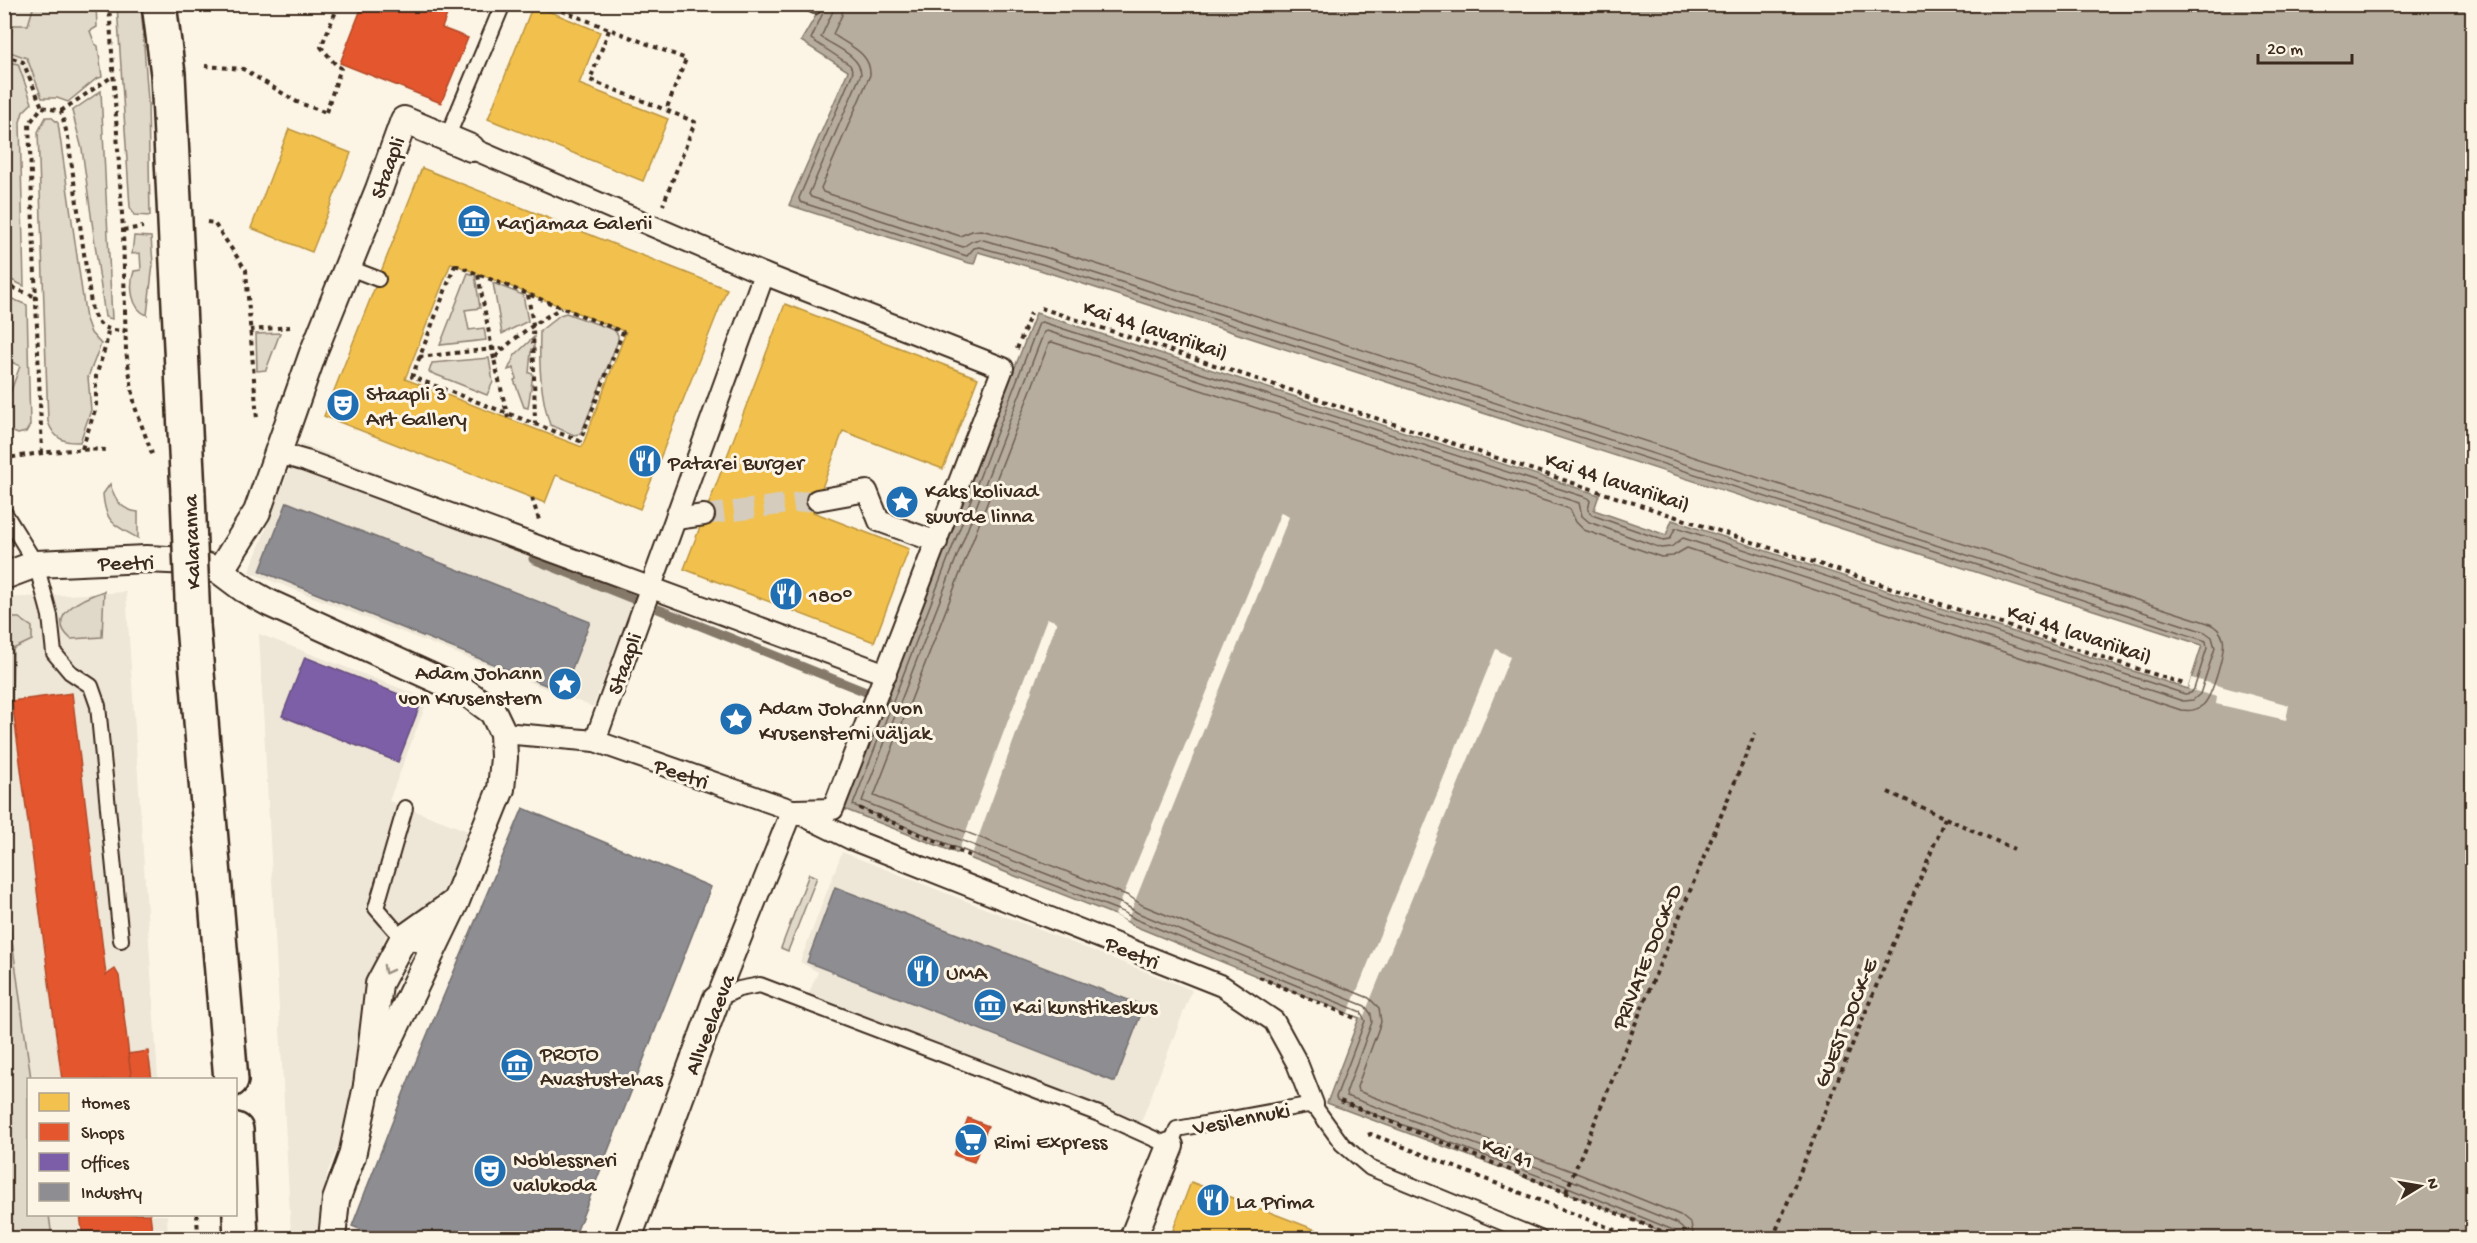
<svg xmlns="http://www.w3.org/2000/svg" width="2477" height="1243" viewBox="0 0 2477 1243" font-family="'Gochi Hand',sans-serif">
<rect width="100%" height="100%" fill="#fcf5e5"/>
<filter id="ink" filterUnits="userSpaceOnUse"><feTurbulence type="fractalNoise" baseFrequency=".0167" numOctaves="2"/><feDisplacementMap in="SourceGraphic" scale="12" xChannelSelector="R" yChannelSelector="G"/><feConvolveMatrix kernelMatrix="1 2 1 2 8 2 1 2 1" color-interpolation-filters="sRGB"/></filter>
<g filter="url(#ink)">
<g fill="#eee6d6">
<polygon points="5,5 72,5 39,82 23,78 5,122"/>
<polygon points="300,443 643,578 593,707 249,572"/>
<polygon points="126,592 158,1079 31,1079 4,882 4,598"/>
<polygon points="259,634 428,699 389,801 468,831 450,888 387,933 364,990 353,1108 327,1174 319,1233 291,1234"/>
<polygon points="842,852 1192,990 1140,1125 808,995 818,972 800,962"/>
<polygon points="49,1215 167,1215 168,1238 52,1238"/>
</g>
<g fill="#e0d8c8" stroke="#8e8173" stroke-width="1.5">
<polygon points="34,5 96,5 97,27 90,31 95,44 98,46 102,77 96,79 68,102 57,98 42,98 27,58 10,52 12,25 28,25"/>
<polygon points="117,5 141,5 148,100 150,216 134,215 130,207"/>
<polygon points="8,62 18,64 32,103 23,112 20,122 24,286 5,277 4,72"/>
<polygon points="101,91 112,319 105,317 82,149 72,111"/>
<path d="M 46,117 L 51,117 L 58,123 L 86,319 L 91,333 L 101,344 L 88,377 L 91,410 L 80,442 C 63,443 54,438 48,422 L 38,132 Z"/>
<path d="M 134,236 L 151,237 L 153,264 L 147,315 C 131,309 129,286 134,271 L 141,270 L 140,253 L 132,254 Z"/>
<polygon points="468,273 475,275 480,308 465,310 469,330 484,328 486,340 440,345"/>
<polygon points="493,283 523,295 528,321 502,334"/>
<polygon points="5,296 27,305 30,425 26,432 18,434 5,429 5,407 20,366 5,359 5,336 12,317 5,313"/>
<path d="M 566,313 L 614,330 L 618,335 L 618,341 L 582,431 L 579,434 L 574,435 L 550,425 C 540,394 539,364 540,331 L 560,315 Z"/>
<polygon points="280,333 266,370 257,371 256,334"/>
<polygon points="534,337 534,352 531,352 529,373 533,374 528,408 524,407 514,380 516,379 514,368 508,370 515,355"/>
<polygon points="489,358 493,382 487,395 429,372 432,363"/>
<path d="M 110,484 C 115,500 121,510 138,512 L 138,538 C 115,526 105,523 103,494 Z"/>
<path d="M 104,591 L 102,637 L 71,639 C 43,615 85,597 104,591 Z"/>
<polygon points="4,618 19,618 32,627 32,640 13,649 12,701 5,698"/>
<polygon points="809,874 817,877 788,951 781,948"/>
<polygon points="4,882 31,1079 28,1080 28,1214 49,1215 52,1238 5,1238"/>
</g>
<polygon fill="#b7ad9e" stroke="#85796b" stroke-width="1.5" points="869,4 873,6 874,4 2472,5 2472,1238 1678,1238 1566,1192 1327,1103 1359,1018 1132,925 1120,917 844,809 1036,313 1599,495 1594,510 1666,535 1672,520 2188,689 2202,645 1040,270 978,252 974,264 969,263 789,205 848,71 801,41 822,5"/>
<g fill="#fcf5e5">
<polygon points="1281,512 1289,517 1127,921 1115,915"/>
<polygon points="1047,618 1057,622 970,860 957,855"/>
<polygon points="1496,649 1510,657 1363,1018 1348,1013"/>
<polygon points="2191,678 2289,705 2286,720 2216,704 2217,697 2188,689"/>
</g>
<g fill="#f2c14e" stroke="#bb9440" stroke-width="1.5" fill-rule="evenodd">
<polygon points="533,5 600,32 579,84 668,119 643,181 488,119"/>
<polygon points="289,129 351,153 312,252 251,228"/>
<path d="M 422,168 L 727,289 L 640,509 L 556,475 L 545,503 L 324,416 ZM 451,263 L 626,332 L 582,447 L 405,379 Z"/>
<polygon points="785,304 978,378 943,469 843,431 813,512 909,549 874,642 684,569"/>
<polygon points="1191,1182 1337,1238 1170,1238"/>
</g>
<g fill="#e4572e" stroke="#b14a29" stroke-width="1.5">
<polygon points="363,4 383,4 392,8 393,4 451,4 442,28 468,38 441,103 340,63"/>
<polygon points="72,693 106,975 115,969 119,976 132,1080 62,1080 12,701"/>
<polygon points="148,1051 152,1080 132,1080 128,1054"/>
<polygon points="968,1118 988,1126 974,1162 954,1155"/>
<polygon points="80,1214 150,1214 153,1238 83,1238"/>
</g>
<polygon fill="#7b5ea7" stroke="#684e7e" stroke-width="1.5" points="305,657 421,703 398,762 282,716"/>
<g fill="#8d8d92" stroke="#746f6f" stroke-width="1.5">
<polygon points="287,502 590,622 563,692 260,571"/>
<polygon points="523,808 711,887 574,1238 382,1238 352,1226 414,1066"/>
<polygon points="835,887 1144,1006 1115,1082 807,962"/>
</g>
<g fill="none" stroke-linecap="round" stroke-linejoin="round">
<g stroke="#6d5e51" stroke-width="1.5">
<polyline points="827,4 811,39 850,65 853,72 799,198 800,202 967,256 974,248 979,247 1042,264 1990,569 2206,641 2207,648 2194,689 2191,693 2185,694 1679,528 1675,529 1670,539 1663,540 1592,515 1588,510 1590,501 1588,498 1042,322 1039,323 853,805 960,849 1123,912 1135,919 1361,1012 1365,1021 1336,1097 1337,1100 1568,1187 1673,1230 1678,1238"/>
<path d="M 834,4 L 833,11 L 821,37 C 834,47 860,55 861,74 L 809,194 L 811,197 L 963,247 L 972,241 L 980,239 L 1044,257 L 2205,632 L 2212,637 L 2215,648 L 2200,694 L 2193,700 L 2183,701 L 1683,538 L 1671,547 L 1661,548 L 1589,522 L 1582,516 L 1579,503 L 1047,331 L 1044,332 L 862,801 L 1125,905 L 1138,913 L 1365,1006 L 1371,1014 L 1372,1022 L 1346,1093 L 1347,1096 L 1571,1180 L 1676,1223 L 1683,1229 L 1685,1238"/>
<path d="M 843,4 L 842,15 L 833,34 C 848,46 871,52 870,75 L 821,188 L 823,192 L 960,236 L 972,231 L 981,230 L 1047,248 L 2208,623 C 2215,626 2221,631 2223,639 C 2226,651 2212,697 2203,705 C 2196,711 2189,711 2181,710 L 1687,548 L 1673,556 L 1661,557 L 1584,530 L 1576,522 L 1570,509 L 1052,342 L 1049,343 L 874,796 L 1129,896 L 1142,905 L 1369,998 L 1379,1008 L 1381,1022 L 1357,1087 L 1358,1091 L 1574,1172 L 1680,1215 L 1691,1224 L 1694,1238"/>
</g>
<polyline stroke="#85796b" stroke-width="9" points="533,559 886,700"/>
<polyline stroke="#d5ccbd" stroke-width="20" stroke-dasharray="20 10" stroke-linecap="butt" points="704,515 817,500"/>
<defs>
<g id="service">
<polyline points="811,4 815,6"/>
<polyline points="447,138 503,4"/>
<polyline points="347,267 378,279"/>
<polyline points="4,512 36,564 50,616 54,653 70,672 91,686 98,706 121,940"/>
<polyline points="405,808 376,908 403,939 433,950"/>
<polyline points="716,1000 739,989 760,985 1099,1114 1170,1146 1177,1129 1313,1104 1342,1144 1370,1168 1540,1238"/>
</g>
<g id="pedestrian">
<polyline points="471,148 764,274 595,741"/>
<polyline points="764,274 1003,368 833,809 795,810"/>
<polyline points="278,453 306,461 886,674"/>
<polyline points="817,500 867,491 879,521 937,542"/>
<polyline points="676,519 704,515"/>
<polyline points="503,733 595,741 792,810 851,839 1222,986 1274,1021 1297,1063 1313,1104"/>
<polyline points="716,1000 792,810"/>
</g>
<g id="minor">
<polyline points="220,571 257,512 313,353 379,189 404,120 471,148"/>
<polyline points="4,576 36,564 146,559 190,561 220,571 244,589 269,603 467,693 493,712 503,733 504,758 501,789 456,901 367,1086"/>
<polyline points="332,1238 336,1200 352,1156 367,1086 379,984 403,939 455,902"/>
<polyline points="628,1238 716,1000"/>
<polyline points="1133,1238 1170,1146"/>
</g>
<g id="tertiary">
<polyline points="159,4 168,74 188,494"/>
<polyline points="193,625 231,1080"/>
<polyline points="236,1130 241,1238"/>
</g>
</defs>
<use href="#service" stroke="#3b2a1e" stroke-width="18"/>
<use href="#pedestrian" stroke="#3b2a1e" stroke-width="24"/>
<use href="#minor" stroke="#3b2a1e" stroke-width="30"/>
<use href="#tertiary" stroke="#3b2a1e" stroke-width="38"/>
<g stroke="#3b2a1e" stroke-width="4" stroke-dasharray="4.5 4.5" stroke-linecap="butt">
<polyline points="109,4 123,230 126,351 135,407 152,454"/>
<polyline points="545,4 686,59 666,110 695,122 663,205"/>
<polyline points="609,30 590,80 666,110"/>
<polyline points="4,55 23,62 42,107"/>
<polyline points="205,66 243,69 297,102 324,112"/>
<polyline points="61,111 113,76"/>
<polyline points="326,112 341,68 337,66 321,47 339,4"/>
<polyline points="207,222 214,223 246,270 257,420"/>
<polyline points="123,230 143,227"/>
<polygon points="455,265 623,332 580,441 412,377"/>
<polyline points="4,284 36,297"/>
<polyline points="528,295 533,325 535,424"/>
<polyline points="1041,308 2184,684"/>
<polyline points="250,330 290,327"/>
<polyline points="1017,349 1031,313"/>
<polyline points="419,357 492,349 478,275"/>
<polyline points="494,359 492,349 502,348"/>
<path d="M 508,418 L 494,359 C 512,338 537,322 561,308"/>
<polyline points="82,449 96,407 96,376 106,345 108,330"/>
<path d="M 42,453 L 29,124 L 42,107 L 61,111 L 68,138 L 92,311 C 99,328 107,330 125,331"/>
<path d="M 4,461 L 7,458 C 40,453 73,448 106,450"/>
<polyline points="532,498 539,520"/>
<polyline points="1888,792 2014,849"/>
<polyline points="859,808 970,856"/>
<polyline points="1259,977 1357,1019"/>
<polyline points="1340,1101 1678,1238"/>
<polyline points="1368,1135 1371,1134 1635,1238"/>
<polyline points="1566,1192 1755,733"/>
<polyline points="197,1214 198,1238"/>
<polyline points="1773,1238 1945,818"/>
</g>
<use href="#service" stroke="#fcf5e5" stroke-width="14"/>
<use href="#pedestrian" stroke="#fcf5e5" stroke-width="20"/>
<use href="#minor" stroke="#fcf5e5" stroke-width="26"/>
<use href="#tertiary" stroke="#fcf5e5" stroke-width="33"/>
<defs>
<polyline id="tertiary-bridge" points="188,494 193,625"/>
</defs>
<use href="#tertiary-bridge" stroke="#3b2a1e" stroke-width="38" stroke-linecap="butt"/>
<use href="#tertiary-bridge" stroke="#fcf5e5" stroke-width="33"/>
</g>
<defs><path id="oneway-chevron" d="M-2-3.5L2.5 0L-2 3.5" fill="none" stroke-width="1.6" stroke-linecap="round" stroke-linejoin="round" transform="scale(1.5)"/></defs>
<use stroke="#9c9082" href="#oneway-chevron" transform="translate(387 970) rotate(118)"/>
</g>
<defs>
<symbol id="museum-disc" viewBox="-11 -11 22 22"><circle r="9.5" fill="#1f6fb2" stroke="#fcf5e5"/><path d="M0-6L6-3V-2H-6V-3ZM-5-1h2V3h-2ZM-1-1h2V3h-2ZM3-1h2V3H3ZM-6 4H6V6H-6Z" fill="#fff"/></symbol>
<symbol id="theatre-disc" viewBox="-11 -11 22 22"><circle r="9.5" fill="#1f6fb2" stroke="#fcf5e5"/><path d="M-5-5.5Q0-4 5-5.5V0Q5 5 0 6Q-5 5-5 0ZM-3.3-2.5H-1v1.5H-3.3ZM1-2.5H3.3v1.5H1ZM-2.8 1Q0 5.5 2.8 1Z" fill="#fff"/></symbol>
<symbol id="restaurant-disc" viewBox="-11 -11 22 22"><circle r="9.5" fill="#1f6fb2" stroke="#fcf5e5"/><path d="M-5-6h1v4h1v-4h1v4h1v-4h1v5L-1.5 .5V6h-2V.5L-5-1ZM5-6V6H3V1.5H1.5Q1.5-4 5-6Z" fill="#fff"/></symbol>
<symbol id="sight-disc" viewBox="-11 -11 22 22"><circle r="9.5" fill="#1f6fb2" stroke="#fcf5e5"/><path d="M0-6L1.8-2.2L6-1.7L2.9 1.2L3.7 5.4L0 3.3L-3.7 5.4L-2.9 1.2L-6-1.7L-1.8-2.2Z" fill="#fff"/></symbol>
<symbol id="supermarket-disc" viewBox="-11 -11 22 22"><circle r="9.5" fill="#1f6fb2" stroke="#fcf5e5"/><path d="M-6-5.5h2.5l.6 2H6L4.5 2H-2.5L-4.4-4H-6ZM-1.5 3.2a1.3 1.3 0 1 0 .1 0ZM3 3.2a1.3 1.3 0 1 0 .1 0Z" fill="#fff"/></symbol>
</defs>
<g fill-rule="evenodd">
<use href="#museum-disc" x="455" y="202" width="38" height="38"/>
<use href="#theatre-disc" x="324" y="386" width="38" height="38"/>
<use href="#restaurant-disc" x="626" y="442" width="38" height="38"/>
<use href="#sight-disc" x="883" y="483" width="38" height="38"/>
<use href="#restaurant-disc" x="767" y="575" width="38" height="38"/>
<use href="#sight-disc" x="546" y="665" width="38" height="38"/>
<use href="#sight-disc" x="717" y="700" width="38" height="38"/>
<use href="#restaurant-disc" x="904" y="952" width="38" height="38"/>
<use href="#museum-disc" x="971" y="986" width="38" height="38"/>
<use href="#museum-disc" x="498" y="1046" width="38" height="38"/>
<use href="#supermarket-disc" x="952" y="1121" width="38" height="38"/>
<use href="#theatre-disc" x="471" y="1152" width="38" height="38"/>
<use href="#restaurant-disc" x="1194" y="1181" width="38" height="38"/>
</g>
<g text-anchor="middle" stroke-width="6" stroke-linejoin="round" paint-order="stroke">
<g font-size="22" fill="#3b2a1e" stroke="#fcf5e5">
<text transform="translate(386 167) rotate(-70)" y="8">Staapli</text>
<text transform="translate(1156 328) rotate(18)" y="8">Kai 44 (avariikai)</text>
<text transform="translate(1618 480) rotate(18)" y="8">Kai 44 (avariikai)</text>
<text transform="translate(190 542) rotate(-92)" y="8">Kalaranna</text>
<text transform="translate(126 561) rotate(-1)" y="8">Peetri</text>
<text transform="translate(2080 632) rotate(18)" y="8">Kai 44 (avariikai)</text>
<text transform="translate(623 663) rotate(-70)" y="8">Staapli</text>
<text transform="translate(682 772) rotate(19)" y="8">Peetri</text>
<text transform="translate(1133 951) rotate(22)" y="8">Peetri</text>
<text transform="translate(1645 956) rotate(-68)" y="8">PRIVATE DOCK-D</text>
<text transform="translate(1844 1022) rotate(-68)" y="8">GUEST DOCK-E</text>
<text transform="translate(708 1024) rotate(-69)" y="8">Allveelaeva</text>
<text transform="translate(1241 1117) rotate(-11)" y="8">Vesilennuki</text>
<text transform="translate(1508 1151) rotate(22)" y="8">Kai 41</text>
</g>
<g font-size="22" fill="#3b2a1e" stroke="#fcf5e5" text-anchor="start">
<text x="497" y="229">Karjamaa Galerii</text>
<text x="366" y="400">Staapli 3<tspan x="366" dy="25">Art Gallery</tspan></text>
<text x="668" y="469">Patarei Burger</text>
<text x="925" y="497">Kaks kolivad<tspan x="925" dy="25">suurde linna</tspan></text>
<text x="809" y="602">180°</text>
<text x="542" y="679" text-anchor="end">Adam Johann<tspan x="542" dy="25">von Krusenstern</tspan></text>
<text x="759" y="714">Adam Johann von<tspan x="759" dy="25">Krusensterni väljak</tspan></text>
<text x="946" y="979">UMA</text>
<text x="1013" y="1013">Kai kunstikeskus</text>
<text x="540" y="1060">PROTO<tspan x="540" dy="25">Avastustehas</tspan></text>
<text x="994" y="1148">Rimi Express</text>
<text x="513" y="1166">Noblessneri<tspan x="513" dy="25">valukoda</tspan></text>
<text x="1236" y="1208">La Prima</text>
</g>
</g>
<rect width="2477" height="1243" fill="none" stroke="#fcf5e5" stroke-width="24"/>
<rect x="12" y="12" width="2453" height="1219" fill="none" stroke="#3b2a1e" stroke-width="2" filter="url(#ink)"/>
<rect x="27" y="1078" width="210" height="138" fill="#fcf5e5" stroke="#afa495" stroke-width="1.5"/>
<rect x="39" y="1093" width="30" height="18" fill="#f2c14e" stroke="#afa495" stroke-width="1.5"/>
<text x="81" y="1108" font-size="18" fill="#3b2a1e">Homes</text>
<rect x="39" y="1123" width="30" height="18" fill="#e4572e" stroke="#afa495" stroke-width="1.5"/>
<text x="81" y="1138" font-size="18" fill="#3b2a1e">Shops</text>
<rect x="39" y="1153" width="30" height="18" fill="#7b5ea7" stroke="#afa495" stroke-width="1.5"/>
<text x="81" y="1168" font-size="18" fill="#3b2a1e">Offices</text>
<rect x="39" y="1183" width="30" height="18" fill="#8d8d92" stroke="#afa495" stroke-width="1.5"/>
<text x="81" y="1198" font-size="18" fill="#3b2a1e">Industry</text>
<g transform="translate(2420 1186) rotate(79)" stroke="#fcf5e5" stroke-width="4.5" paint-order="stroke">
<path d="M0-4.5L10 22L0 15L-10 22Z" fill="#3b2a1e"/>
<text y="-9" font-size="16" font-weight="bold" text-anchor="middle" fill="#3b2a1e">N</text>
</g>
<path d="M2258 54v9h94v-9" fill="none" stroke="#3b2a1e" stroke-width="3"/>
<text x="2267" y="54" font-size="18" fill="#3b2a1e" stroke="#fcf5e5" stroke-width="4.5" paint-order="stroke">20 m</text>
</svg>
